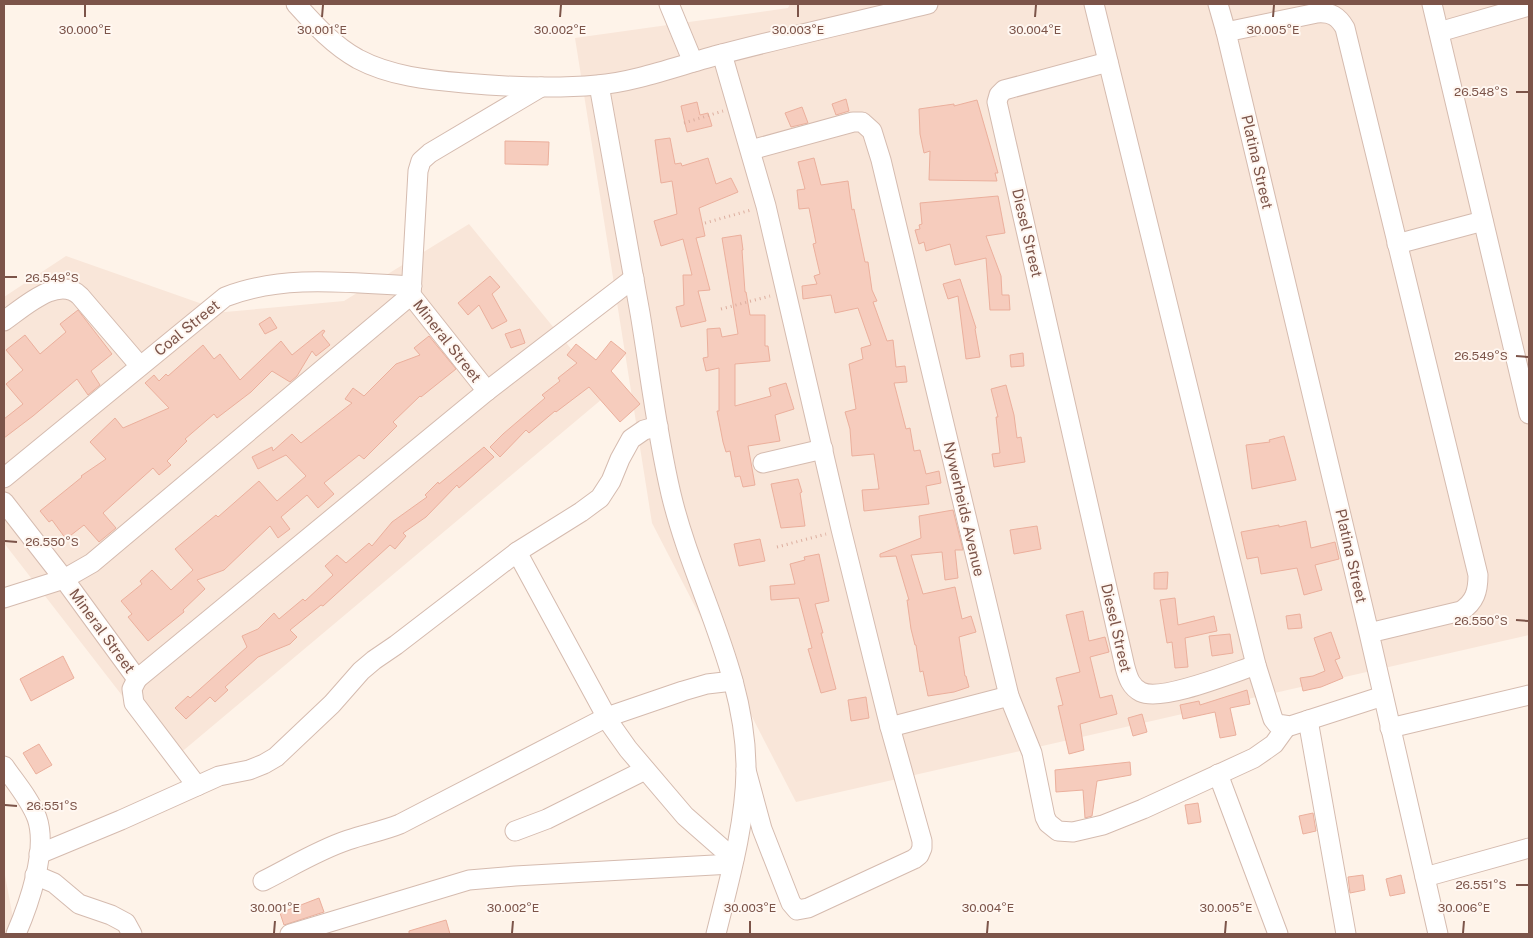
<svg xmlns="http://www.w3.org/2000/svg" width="1533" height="938" viewBox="0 0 1533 938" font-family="'Public Sans',sans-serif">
<rect width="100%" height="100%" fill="#fef3e9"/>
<g fill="#f9e6d9">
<polygon points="790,4 1529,4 1529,635 796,802 652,523 575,38 788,8"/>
<polygon points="469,224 608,394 172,760 4,543 4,297 66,256 225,312 344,301"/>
<polygon points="4,870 16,934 4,934"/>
</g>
<g fill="#f6ccbd" stroke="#ebaf9c">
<polygon points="846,99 849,111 836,115 832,104"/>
<polygon points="977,100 998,173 995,173 997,181 929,180 930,151 924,153 920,134 919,109 954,104 954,106"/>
<polygon points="697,102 700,115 708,113 712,126 687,132 681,106"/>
<polygon points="802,107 808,123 791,127 785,113"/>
<polygon points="670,138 675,164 681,163 682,166 708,158 716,184 731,178 738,192 699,208 705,236 696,238 710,290 698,291 706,321 681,327 676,307 684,305 683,275 692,275 683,239 661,246 654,221 677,214 672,181 661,183 655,140"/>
<polygon points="505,141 549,142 548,165 505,164"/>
<polygon points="814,158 821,185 848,181 852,210 854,209 865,262 868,262 872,290 877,301 873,302 887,341 893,340 896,367 905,366 907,382 894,383 906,429 910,428 914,451 920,450 926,474 939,471 941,483 926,486 929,504 864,511 862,490 879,489 874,454 852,456 850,429 845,412 856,409 849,364 863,359 861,348 871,345 858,308 835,313 831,295 803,299 802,286 817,284 814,276 820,274 813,244 816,243 809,208 799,209 797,190 805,189 798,162"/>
<polygon points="998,196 1005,233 986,236 1001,276 1002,295 1009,295 1010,310 990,310 986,258 955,265 950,244 926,251 924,242 919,244 915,230 920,229 919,225 922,224 920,203"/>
<polygon points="741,235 743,250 742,250 745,292 746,292 750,315 765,315 765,346 768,346 770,361 735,364 735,406 771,396 769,388 786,383 794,409 775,415 780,441 748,446 755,485 743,487 740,476 735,477 730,451 726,452 723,442 717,411 719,411 719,368 706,371 703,358 708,357 707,329 720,328 722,337 738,334 722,238"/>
<polygon points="490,276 500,287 492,294 507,321 492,329 479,305 468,315 458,303"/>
<polygon points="960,279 976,328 975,329 980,357 966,359 958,296 948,299 943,284"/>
<polygon points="78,310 112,354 91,371 100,385 88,395 77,379 33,416 4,438 4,419 23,404 6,384 23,370 6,350 25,335 40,354 66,332 60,324"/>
<polygon points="270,317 277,328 265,334 259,324"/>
<polygon points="520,329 525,343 511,348 505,334"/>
<polygon points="323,330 325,331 322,335 330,345 316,356 312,351 297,376 290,382 272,371 251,392 217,418 214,414 185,439 187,441 167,461 171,465 159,475 153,468 103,513 116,528 99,542 84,525 66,539 52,520 49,522 40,511 82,477 81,476 106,459 90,442 115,418 123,428 169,408 145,383 154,375 159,381 166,374 168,376 203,345 214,359 220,354 240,380 281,341 292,355"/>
<polygon points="429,336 456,369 421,397 420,396 393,422 397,426 364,459 359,455 324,483 334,494 318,508 307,495 281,517 290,529 278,538 270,526 224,570 197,580 205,589 183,610 184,612 148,641 128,617 132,614 121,601 142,584 140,581 152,570 171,590 193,570 175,549 216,515 218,517 259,481 277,501 306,476 286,455 258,469 252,457 272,447 273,451 292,434 301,443 352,403 345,399 353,388 364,396 396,364 420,355 414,348"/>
<polygon points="611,341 626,353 611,371 640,404 620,422 589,387 556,412 555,411 529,433 526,430 500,457 490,447 503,434 545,398 542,395 560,381 558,378 577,363 567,355 576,344 596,360"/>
<polygon points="1023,353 1024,366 1011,367 1010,355"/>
<polygon points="1006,385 1014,415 1017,438 1021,437 1025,462 994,467 992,454 1000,453 996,417 998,417 991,389"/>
<polygon points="1284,436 1296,480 1252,489 1246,445 1270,442 1269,440"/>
<polygon points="484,447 494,457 459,488 457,485 426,517 403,533 406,536 395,549 390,545 323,606 321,605 290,630 297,637 290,644 258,657 225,687 228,690 215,702 210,697 186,719 175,708 188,696 190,698 247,647 242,636 258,629 274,613 279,619 303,599 305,601 333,575 325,566 337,555 346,563 369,543 372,546 392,522 427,497 425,495 438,482 439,484"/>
<polygon points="798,479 802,492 800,493 805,526 781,528 771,484"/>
<polygon points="953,510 963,550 955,550 958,578 945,580 942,552 911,555 923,594 955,587 962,619 971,616 976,632 959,637 965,676 966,676 969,687 954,692 928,696 923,671 920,672 916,645 915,645 911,629 907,600 909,600 898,563 896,556 880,557 880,554 921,538 919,516"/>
<polygon points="1306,521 1311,548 1335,542 1339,559 1315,565 1322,590 1304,595 1297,568 1261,574 1258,557 1247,559 1241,532 1279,525 1279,527"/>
<polygon points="1037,526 1041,549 1014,554 1010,530"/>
<polygon points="760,539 765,561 739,566 734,544"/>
<polygon points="819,554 829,601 815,604 823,633 821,633 836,689 821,693 808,649 812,648 799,598 771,600 770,586 795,584 790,564 805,560 804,557"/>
<polygon points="1168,572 1167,589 1154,589 1154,573"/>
<polygon points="1175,598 1178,625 1214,616 1217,631 1185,638 1188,667 1175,668 1172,642 1167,643 1160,600"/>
<polygon points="1083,611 1089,641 1105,637 1109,652 1090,657 1100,698 1112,695 1117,714 1080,724 1084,750 1069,754 1058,706 1063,705 1056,678 1080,672 1066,615"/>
<polygon points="1300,614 1302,628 1288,629 1286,616"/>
<polygon points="1331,632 1340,658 1335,660 1343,678 1321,687 1303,691 1300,678 1313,676 1325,671 1314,638"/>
<polygon points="1230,634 1233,653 1212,656 1209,636"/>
<polygon points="63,656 74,678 31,701 20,679"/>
<polygon points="1247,690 1250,704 1230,708 1236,735 1220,738 1215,712 1183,719 1180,705 1199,701 1200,705"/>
<polygon points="866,697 869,718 851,721 848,700"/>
<polygon points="1142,714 1147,732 1133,736 1128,718"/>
<polygon points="39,744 52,765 36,774 23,753"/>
<polygon points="1130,762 1131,775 1097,781 1092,816 1085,818 1083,790 1056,792 1055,770"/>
<polygon points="1198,803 1201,822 1188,824 1185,805"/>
<polygon points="1313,813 1316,831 1303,834 1299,816"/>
<polygon points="1363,875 1365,890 1350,893 1348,877"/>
<polygon points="1401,875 1405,893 1390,896 1386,879"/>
<polygon points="319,898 324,912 284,925 280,913"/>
<polygon points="446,920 450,934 409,934 409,931"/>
</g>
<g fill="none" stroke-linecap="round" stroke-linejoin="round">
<defs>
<g id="minor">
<path d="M 296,4 C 315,25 333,45 358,59 C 390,76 428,80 464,83 C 509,87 552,89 597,85 C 636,82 683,64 722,54 C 790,36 859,21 928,4"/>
<polyline points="669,4 693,62"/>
<polyline points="1094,4 1256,665 1273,719 1277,724 1290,726 1383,696"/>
<polyline points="1218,4 1226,32"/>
<polyline points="1432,4 1529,414"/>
<polyline points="1439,32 1529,6"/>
<polyline points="722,54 766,206 841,529 890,727 922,841 922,848 919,855 914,859 808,908 797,910 791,903 762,829 746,770"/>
<path d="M 1108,62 L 1004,90 L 999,95 L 997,102 L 1125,667 C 1128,678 1131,687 1141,692 C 1162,702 1232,673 1256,665"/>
<path d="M 599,85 C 613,161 627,237 640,313 C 650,373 657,435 671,494 C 693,587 747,674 746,771 C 745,826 729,881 716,934"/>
<polyline points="751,150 853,122 862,122 872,131 881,160 1009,696 1032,753 1045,817 1048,823 1058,831 1073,832 1103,825 1143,809 1254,758 1274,744 1287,726"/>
<polyline points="1397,244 1483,221"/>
<polyline points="411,295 418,171 421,161 430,153 541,87"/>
<path d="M 4,321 C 23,308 59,274 80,296 L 140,366"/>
<polyline points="763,463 823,449"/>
<path d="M 4,478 L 225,297 C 283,274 350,283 412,286"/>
<polyline points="4,502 64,579 137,679 487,391 634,278"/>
<polyline points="517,552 611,725 628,749 685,816 734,859"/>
<polyline points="4,598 64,579 92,563 411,295 487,391"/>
<path d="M 1369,633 L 1461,611 C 1475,602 1478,591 1478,575 L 1345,28 C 1338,16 1331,12 1317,13 L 1226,32 L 1369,633 L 1438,934"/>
<polyline points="137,679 132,689 134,703 197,786"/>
<polyline points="1308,720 1346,934"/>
<polyline points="890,727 1009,696"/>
<polyline points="1390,728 1529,695"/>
<path d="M 4,766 C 15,782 30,799 37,818 C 48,850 29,904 16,934"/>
<polyline points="1218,774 1278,934"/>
<polyline points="515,831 547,819 645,770"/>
<polyline points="39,854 121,820 219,776 249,770 264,764 276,757 332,704 361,671 374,660 396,645 517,552 581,512 600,498 611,481 620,459 631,439 644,430 658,426"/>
<polyline points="35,875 54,883 79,904 111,915 126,923 132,934"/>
<polyline points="1425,877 1529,848"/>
<path d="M 263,881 C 291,867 318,850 348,840 C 365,834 383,831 400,824 L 607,717 L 683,691 L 707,684 L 733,681"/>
<polyline points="290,934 469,880 515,876 732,864"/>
</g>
</defs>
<use href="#minor" stroke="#d5bbaf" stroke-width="21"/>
<g stroke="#dcae9f" stroke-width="3" stroke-dasharray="1 4" stroke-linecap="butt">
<polyline points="684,123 723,111"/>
<polyline points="705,223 751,210"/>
<polyline points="721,309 770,296"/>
<polyline points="777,547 826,534"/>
</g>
<use href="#minor" stroke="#fff" stroke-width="19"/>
</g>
<path fill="none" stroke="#7c5449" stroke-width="2" d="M 85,17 L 85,5M 322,17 L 323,5M 560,17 L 561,5M 798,17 L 798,5M 1035,17 L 1036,5M 1273,17 L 1274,5M 1516,92 L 1528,92M 5,277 L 17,277M 1516,356 L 1528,357M 5,541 L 17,542M 1516,620 L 1528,621M 5,805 L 17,806M 1516,885 L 1528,885M 274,933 L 275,921M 512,933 L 513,921M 750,933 L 750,921M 987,933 L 988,921M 1225,933 L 1226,921M 1463,933 L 1464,921"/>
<g text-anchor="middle" stroke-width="4" stroke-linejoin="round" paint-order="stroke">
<g font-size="15" fill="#7c5449" stroke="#fff7f1">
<text transform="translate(1257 162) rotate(77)" y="5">Platina Street</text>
<text transform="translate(1027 233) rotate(77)" y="5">Diesel Street</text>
<text transform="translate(187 328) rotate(-39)" y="5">Coal Street</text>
<text transform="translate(447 341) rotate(52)" y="5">Mineral Street</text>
<text transform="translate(964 509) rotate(77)" y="5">Nywerheids Avenue</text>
<text transform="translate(1351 556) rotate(77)" y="5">Platina Street</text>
<text transform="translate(1116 628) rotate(77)" y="5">Diesel Street</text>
<text transform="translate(102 631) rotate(54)" y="5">Mineral Street</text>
</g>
</g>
<g font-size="12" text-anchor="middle" fill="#7c5449" stroke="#fff7f1" stroke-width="4" stroke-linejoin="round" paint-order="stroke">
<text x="85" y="34">30.000°E</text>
<text x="322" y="34">30.001°E</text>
<text x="560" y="34">30.002°E</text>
<text x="798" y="34">30.003°E</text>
<text x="1035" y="34">30.004°E</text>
<text x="1273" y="34">30.005°E</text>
<text x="1481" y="96">26.548°S</text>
<text x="52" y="282">26.549°S</text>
<text x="1481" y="360">26.549°S</text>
<text x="52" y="546">26.550°S</text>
<text x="1481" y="625">26.550°S</text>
<text x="52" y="810">26.551°S</text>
<text x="1481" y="889">26.551°S</text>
<text x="275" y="912">30.001°E</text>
<text x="513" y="912">30.002°E</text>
<text x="750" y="912">30.003°E</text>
<text x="988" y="912">30.004°E</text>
<text x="1226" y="912">30.005°E</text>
<text x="1464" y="912">30.006°E</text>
</g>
<rect width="1533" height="938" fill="none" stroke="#7c5449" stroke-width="10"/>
</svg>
